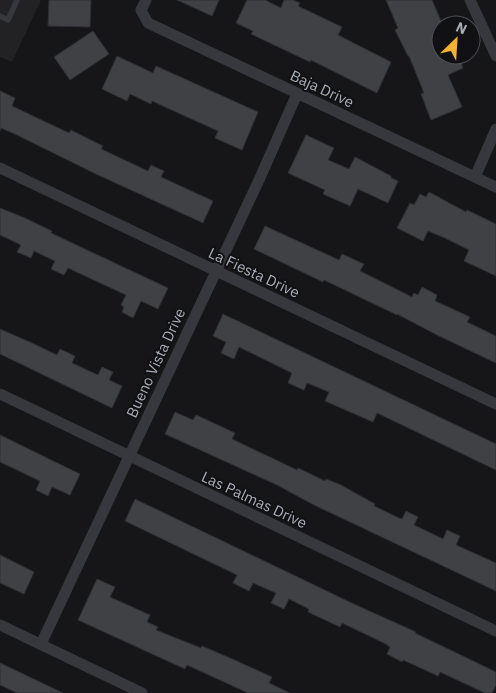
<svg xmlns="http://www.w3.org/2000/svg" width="496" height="693" viewBox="0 0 496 693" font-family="'IBM Plex Sans',sans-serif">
<rect width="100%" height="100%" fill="#161618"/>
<polygon fill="#222225" points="0,0 41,0 12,62 0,57"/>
<g fill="#404145" stroke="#303034">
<polygon points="49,0 91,0 90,27 48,26"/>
<polygon points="177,0 219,0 212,16"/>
<polygon points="247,0 265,0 281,8 284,0 293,0 300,3 298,6 342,27 338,35 391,62 377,93 311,60 310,62 251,34 253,31 236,23"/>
<polygon points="386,0 432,0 441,21 441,55 458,55 463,68 448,75 462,107 431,120 421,94 424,93 409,56 408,56 395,30 398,28"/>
<polygon points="93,31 109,54 70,80 54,57"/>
<polygon points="117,56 153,73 156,66 258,112 242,150 215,138 218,131 152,101 151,104 130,94 127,101 102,89"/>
<polygon points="0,91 15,98 12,106 69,133 71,130 103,146 101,149 148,171 151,165 164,171 161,177 213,201 203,223 96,174 17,135 1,128 0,131"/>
<polygon points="306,135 334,148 328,160 349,169 355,157 391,176 391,178 398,181 388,203 358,189 350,206 323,194 325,190 288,173"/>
<polygon points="429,192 466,212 467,210 496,224 496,276 464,261 469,250 445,238 428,231 423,241 397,228 410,203 414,205 420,194 426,197"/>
<polygon points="0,208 25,218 52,231 51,233 168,288 158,309 141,301 133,318 122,312 124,307 121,305 126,295 68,268 64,275 51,269 55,261 34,251 31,258 17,252 21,245 0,235"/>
<polygon points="265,226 339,260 342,254 364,264 360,271 412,297 414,293 418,295 422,287 437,295 435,301 470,317 467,322 496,336 496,363 439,336 397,314 397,315 324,280 323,282 254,249"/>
<polygon points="223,314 496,444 496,470 377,413 373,422 325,401 329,392 307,383 304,390 288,383 292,373 239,347 234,359 221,353 226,342 213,336"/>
<polygon points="0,329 32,343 57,355 60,349 75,356 72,363 98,375 102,367 113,372 109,380 122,386 112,408 0,354"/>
<polygon points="175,412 193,420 196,415 207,420 235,433 232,439 297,470 298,468 325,481 326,479 341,485 375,504 374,506 399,518 402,519 406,511 418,517 414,525 443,539 447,530 460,536 456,545 496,563 496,591 314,505 277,485 165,434"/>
<polygon points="0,435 80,474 70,495 52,487 48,496 36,490 40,481 0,462"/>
<polygon points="135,499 356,605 416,632 415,633 496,672 496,685 492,693 485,693 440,672 438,676 403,660 402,662 387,654 390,647 384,643 342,623 340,627 308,612 309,609 289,599 284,609 271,603 276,593 253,583 249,591 233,583 237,575 235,574 125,521"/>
<polygon points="0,555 34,572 24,594 0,583"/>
<polygon points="97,579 115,587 110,597 150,615 147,622 158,627 156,630 201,648 202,646 230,658 272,677 269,683 290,693 248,693 187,665 185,669 78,620"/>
<polygon points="0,663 15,670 63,693 17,693 0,685"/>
</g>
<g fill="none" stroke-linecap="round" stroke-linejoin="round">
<polyline stroke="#37383d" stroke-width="5.5" points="0,16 8,20 17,0"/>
<g stroke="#37383d" stroke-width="11">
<polyline points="146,0 141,10 148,23 496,187"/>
<polyline points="470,0 496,56"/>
<polyline points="0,168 496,404"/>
<polyline points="475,177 496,129"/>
<polyline points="0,394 496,631"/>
<polyline points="0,625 142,693"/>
<polyline points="41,644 259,180 297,94"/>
</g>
</g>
<g text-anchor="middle" stroke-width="4" stroke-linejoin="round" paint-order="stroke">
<g font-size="15" fill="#a8adb8" stroke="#111113">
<text transform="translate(322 89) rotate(25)" y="5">Baja Drive</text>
<text transform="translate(254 273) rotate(25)" y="5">La Fiesta Drive</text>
<text transform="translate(156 363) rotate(-65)" y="5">Bueno Vista Drive</text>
<text transform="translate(254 500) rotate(25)" y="5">Las Palmas Drive</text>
</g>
</g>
<g transform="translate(456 40) rotate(25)"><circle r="24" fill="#111113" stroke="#4d4f55"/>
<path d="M0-4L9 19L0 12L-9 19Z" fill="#f2b134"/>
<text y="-8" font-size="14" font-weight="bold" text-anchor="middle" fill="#a8adb8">N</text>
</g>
</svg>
